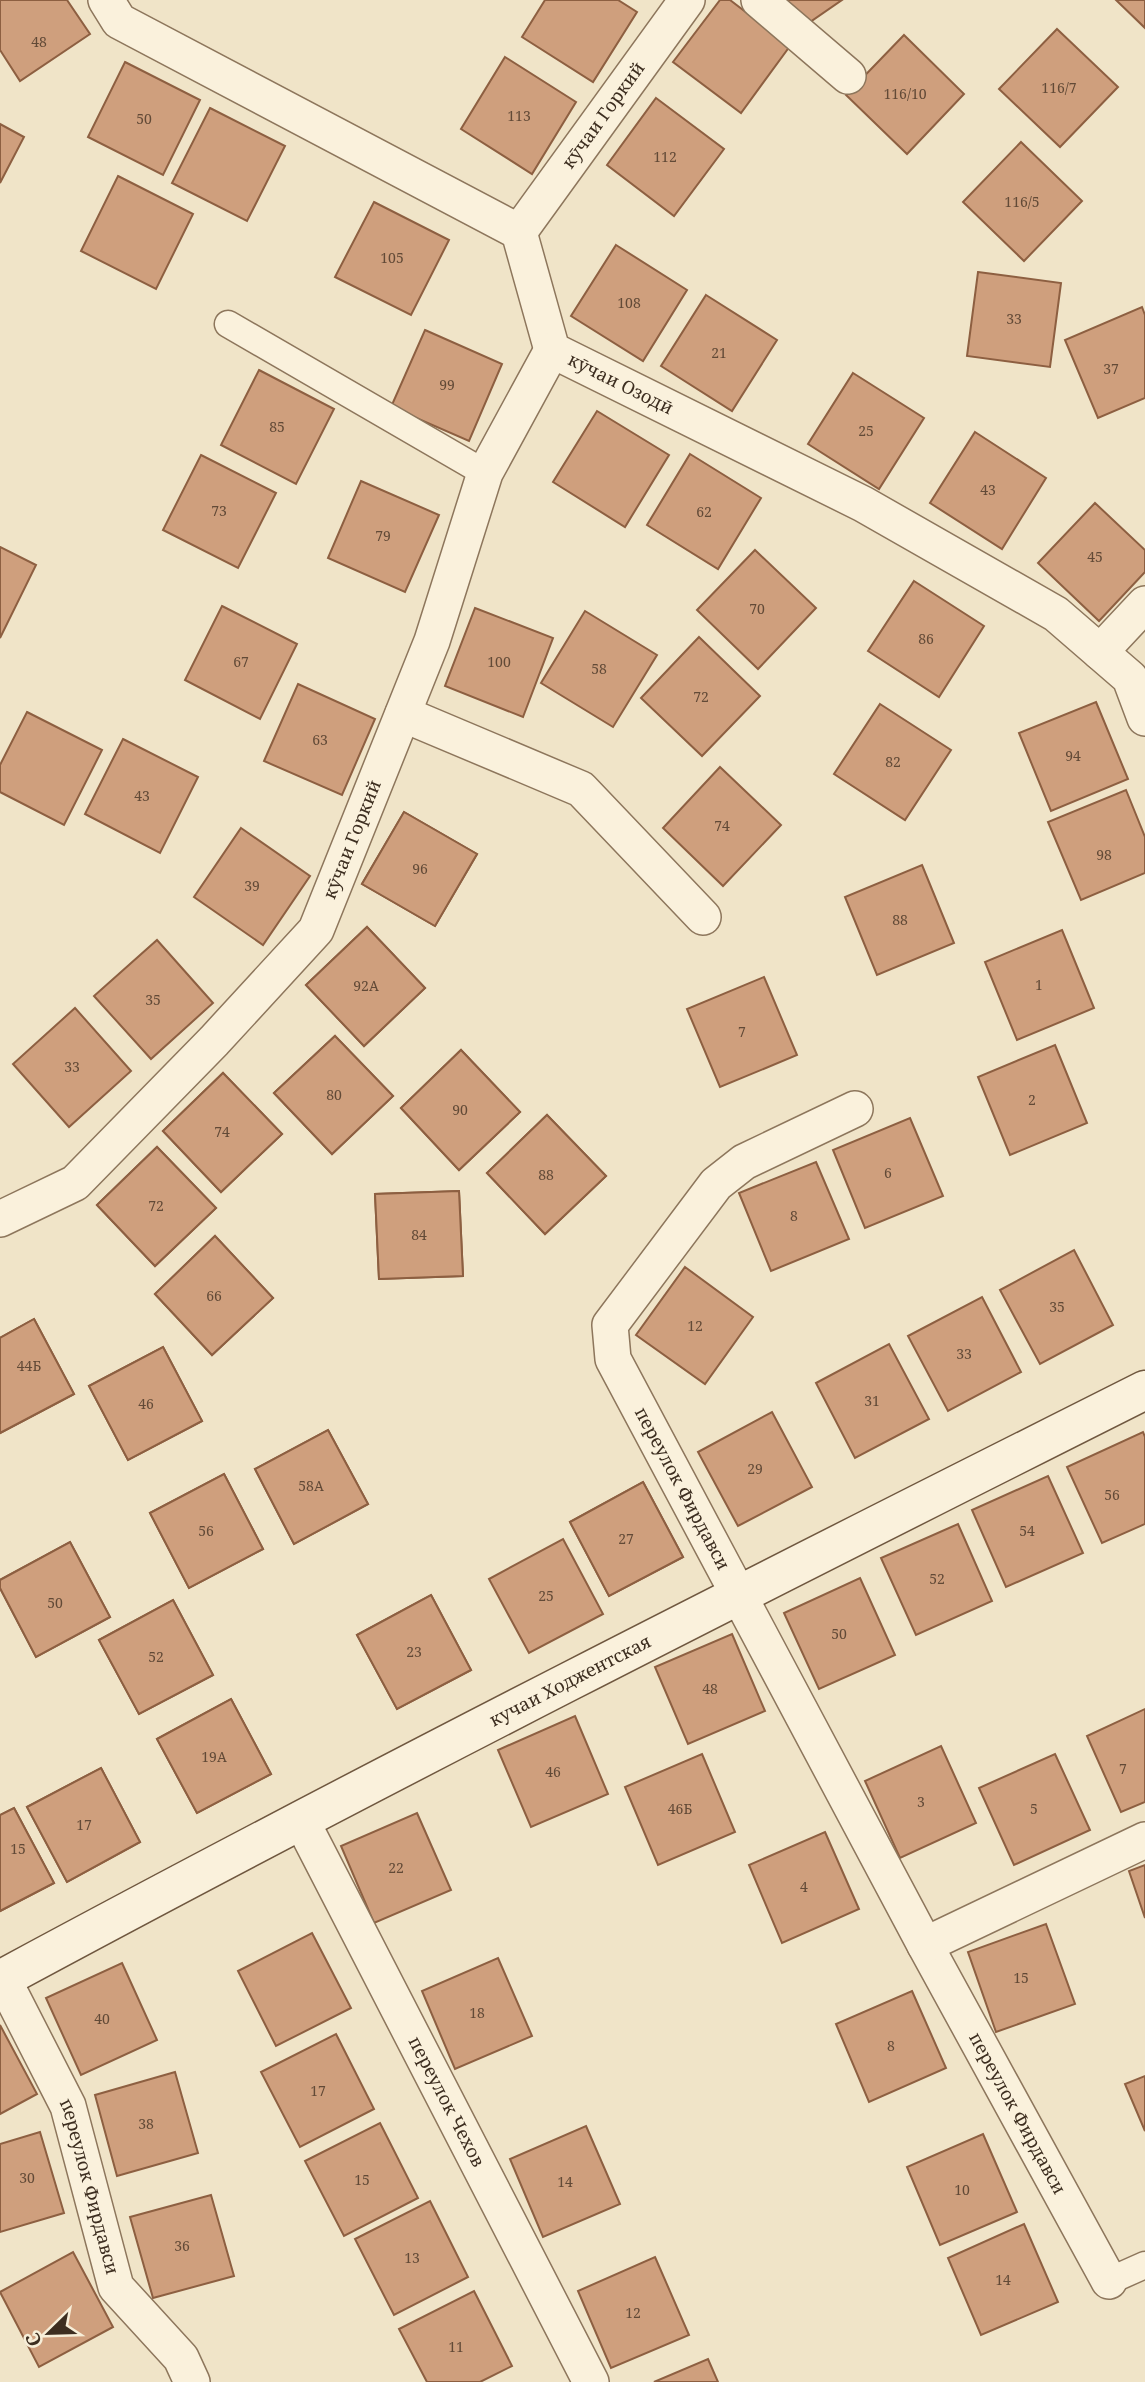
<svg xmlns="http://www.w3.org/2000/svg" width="1145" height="2382" viewBox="0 0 1145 2382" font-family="'Noto Serif',serif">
<rect width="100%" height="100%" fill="#f0e4c8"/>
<g fill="#cf9f7d" stroke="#8d5f41" stroke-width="2">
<polygon points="0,0 67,0 90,34 20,81 0,50"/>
<polygon points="545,0 618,0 637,12 593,82 522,37"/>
<polygon points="720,0 730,0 790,46 741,113 673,62"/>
<polygon points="776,0 842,0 797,31"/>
<polygon points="1116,0 1145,0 1145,28"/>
<polygon points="1057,29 1118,87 1060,147 999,89"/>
<polygon points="904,35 964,94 907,154 846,95"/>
<polygon points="505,57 576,102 532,174 461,129"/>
<polygon points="125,62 200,100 163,175 88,137"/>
<polygon points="656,98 724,149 674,216 607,165"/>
<polygon points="210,108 285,146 247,221 172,183"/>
<polygon points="0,124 24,137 0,183"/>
<polygon points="1021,142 1082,201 1024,261 963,202"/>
<polygon points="118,176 193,214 156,289 81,251"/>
<polygon points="374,202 449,240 411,315 335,277"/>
<polygon points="616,245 687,290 643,361 571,316"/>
<polygon points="978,272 1061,283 1050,367 967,356"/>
<polygon points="706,295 777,340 732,411 661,366"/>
<polygon points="1142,307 1145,315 1145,398 1098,418 1065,340"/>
<polygon points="425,330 502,364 469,441 391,407"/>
<polygon points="259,370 334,409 296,484 221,445"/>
<polygon points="853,373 924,418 879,489 808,444"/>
<polygon points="597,411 669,455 625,527 553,482"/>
<polygon points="975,432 1046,478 1002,549 930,503"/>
<polygon points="690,454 761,498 718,569 647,525"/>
<polygon points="201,455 276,493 238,568 163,530"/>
<polygon points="361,481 439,515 405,592 328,558"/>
<polygon points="1095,503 1145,550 1145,572 1099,621 1038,563"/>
<polygon points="0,547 36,565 0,638"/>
<polygon points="755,550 816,608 758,669 697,610"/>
<polygon points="914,581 984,626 939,697 868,651"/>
<polygon points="222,606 297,644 260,719 185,680"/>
<polygon points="475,608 553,638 523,717 445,686"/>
<polygon points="585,611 657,655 613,727 541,683"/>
<polygon points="699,637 760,696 702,756 641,698"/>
<polygon points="298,684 375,719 342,795 264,761"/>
<polygon points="1096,702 1128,779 1051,811 1019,733"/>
<polygon points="880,704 951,750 905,820 834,774"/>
<polygon points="27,712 102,750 64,825 0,792 0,765"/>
<polygon points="123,739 198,777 160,853 85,814"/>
<polygon points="720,767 781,825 723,886 663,828"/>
<polygon points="1126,790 1145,837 1145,873 1081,900 1048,822"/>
<polygon points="404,812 477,854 435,926 362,884"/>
<polygon points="404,812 477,854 435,926 362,884"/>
<polygon points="241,828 310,876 263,945 194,897"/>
<polygon points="922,865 954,943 877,975 845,897"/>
<polygon points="367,927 425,988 364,1046 306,985"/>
<polygon points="367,927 425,988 364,1046 306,985"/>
<polygon points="1062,930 1094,1008 1017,1040 985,962"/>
<polygon points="157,940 213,1003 151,1059 94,996"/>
<polygon points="764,977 797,1055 720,1087 687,1009"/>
<polygon points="75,1008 131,1071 69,1127 13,1064"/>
<polygon points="335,1036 393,1096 332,1154 274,1093"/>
<polygon points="335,1036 393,1096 332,1154 274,1093"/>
<polygon points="1055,1045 1087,1123 1010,1155 978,1077"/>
<polygon points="461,1050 520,1112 459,1170 401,1108"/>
<polygon points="461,1050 520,1112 459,1170 401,1108"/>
<polygon points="223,1073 282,1134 221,1192 163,1131"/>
<polygon points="223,1073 282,1134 221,1192 163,1131"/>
<polygon points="547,1115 606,1176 545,1234 487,1173"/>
<polygon points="547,1115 606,1176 545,1234 487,1173"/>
<polygon points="910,1118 943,1196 865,1228 833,1150"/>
<polygon points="157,1147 216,1208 155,1266 97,1205"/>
<polygon points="157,1147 216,1208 155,1266 97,1205"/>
<polygon points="816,1162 849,1239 771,1271 739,1193"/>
<polygon points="459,1191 463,1276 379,1279 375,1194"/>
<polygon points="459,1191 463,1276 379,1279 375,1194"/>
<polygon points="215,1236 273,1298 212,1355 155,1294"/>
<polygon points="215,1236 273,1298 212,1355 155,1294"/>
<polygon points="1074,1250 1113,1325 1040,1364 1000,1290"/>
<polygon points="685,1267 753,1317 705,1384 636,1335"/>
<polygon points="982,1297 1021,1372 948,1411 908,1336"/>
<polygon points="34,1319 74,1394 0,1433 0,1338"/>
<polygon points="34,1319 74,1394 0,1433 0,1338"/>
<polygon points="889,1344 929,1419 855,1458 816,1383"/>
<polygon points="163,1347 202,1421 128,1460 89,1386"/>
<polygon points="163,1347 202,1421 128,1460 89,1386"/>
<polygon points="772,1412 812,1487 738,1526 698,1452"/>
<polygon points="328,1430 368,1504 294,1544 255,1469"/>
<polygon points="328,1430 368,1504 294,1544 255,1469"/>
<polygon points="1143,1432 1145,1437 1145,1524 1102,1543 1067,1467"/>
<polygon points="224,1474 263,1549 189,1588 150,1513"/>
<polygon points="224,1474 263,1549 189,1588 150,1513"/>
<polygon points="1048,1476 1083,1553 1006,1587 972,1510"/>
<polygon points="643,1482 683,1557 609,1596 570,1522"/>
<polygon points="643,1482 683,1557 609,1596 570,1522"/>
<polygon points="958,1524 992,1601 916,1635 881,1558"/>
<polygon points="563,1539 603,1614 529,1653 489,1579"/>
<polygon points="70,1542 110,1617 36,1657 0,1588 0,1580"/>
<polygon points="70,1542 110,1617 36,1657 0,1588 0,1580"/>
<polygon points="860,1578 895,1655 819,1689 784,1613"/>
<polygon points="431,1595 471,1670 397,1709 357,1635"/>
<polygon points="431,1595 471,1670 397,1709 357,1635"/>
<polygon points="173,1600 213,1675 139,1714 99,1640"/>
<polygon points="173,1600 213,1675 139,1714 99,1640"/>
<polygon points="732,1634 765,1711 688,1744 655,1667"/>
<polygon points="231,1699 271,1774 197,1813 157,1739"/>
<polygon points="231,1699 271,1774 197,1813 157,1739"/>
<polygon points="1145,1709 1145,1802 1121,1812 1087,1736"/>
<polygon points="575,1716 608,1794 531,1827 498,1750"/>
<polygon points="941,1746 976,1823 900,1858 865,1781"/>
<polygon points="702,1754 735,1832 658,1865 625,1787"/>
<polygon points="1055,1754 1090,1830 1014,1865 979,1788"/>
<polygon points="101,1768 140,1842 67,1882 27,1807"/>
<polygon points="101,1768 140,1842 67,1882 27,1807"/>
<polygon points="14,1808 54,1883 0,1911 0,1815"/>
<polygon points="14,1808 54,1883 0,1911 0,1815"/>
<polygon points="417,1813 451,1890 374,1923 341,1846"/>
<polygon points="825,1832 859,1909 782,1943 749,1865"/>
<polygon points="1145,1865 1145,1918 1129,1871"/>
<polygon points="1046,1924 1075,2004 996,2032 968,1952"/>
<polygon points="312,1933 351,2008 276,2046 238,1971"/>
<polygon points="498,1958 532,2036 455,2069 422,1991"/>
<polygon points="122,1963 157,2040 81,2075 46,1998"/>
<polygon points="912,1991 946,2068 869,2102 836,2024"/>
<polygon points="0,2025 37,2094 0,2114"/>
<polygon points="336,2034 374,2109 300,2147 261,2072"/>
<polygon points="175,2072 198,2153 117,2176 95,2095"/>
<polygon points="1145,2076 1145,2131 1125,2084"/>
<polygon points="380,2123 418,2198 344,2236 305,2161"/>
<polygon points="586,2126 620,2204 543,2237 510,2159"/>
<polygon points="40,2132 64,2213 0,2232 0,2144"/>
<polygon points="983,2134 1017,2212 940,2245 907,2167"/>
<polygon points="211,2195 234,2276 153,2298 130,2217"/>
<polygon points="430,2201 468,2277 394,2315 355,2239"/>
<polygon points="1024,2224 1058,2302 981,2335 948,2258"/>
<polygon points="73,2252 113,2327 39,2367 0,2292"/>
<polygon points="655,2257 689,2335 611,2368 578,2291"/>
<polygon points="474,2291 512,2366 480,2382 427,2382 399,2329"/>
<polygon points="708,2359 718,2382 654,2382"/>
</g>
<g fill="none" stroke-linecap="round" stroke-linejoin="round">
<defs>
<g id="pedestrian">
<polyline points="228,324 485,473"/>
<polyline points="1109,2281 1145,2265"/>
</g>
<g id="minor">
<path id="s1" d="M 106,0 L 119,21 L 519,232 L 552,350 L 863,504 L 1056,614 L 1130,678 L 1145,718"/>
<polyline points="759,0 848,76"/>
<path id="s2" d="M 519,232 L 687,0"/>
<polyline points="1100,652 1145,604"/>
<polyline points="403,714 581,789 703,917"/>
<path id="s3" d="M 855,1109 L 744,1162 L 716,1184 L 610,1325 L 613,1359 L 925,1945 L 1109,2281"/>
<path id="s4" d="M 0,1219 L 75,1183 L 214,1041 L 316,930 L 432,641 L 485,473 L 552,350"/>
<path id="s5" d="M 301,1820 L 591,2382"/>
<polyline points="925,1945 1145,1840"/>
<path id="s6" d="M 3,1979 L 68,2106 L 116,2287 L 181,2358 L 192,2382"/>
</g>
<g id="secondary">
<path id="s7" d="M 0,1980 C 378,1776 761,1583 1145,1390"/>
</g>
</defs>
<use href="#pedestrian" stroke="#8d765c" stroke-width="29"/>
<use href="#minor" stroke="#8d765c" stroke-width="38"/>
<use href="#secondary" stroke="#6f573f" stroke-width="41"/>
<use href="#pedestrian" stroke="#faf1dc" stroke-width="26"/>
<use href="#minor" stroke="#faf1dc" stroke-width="35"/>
<use href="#secondary" stroke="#faf1dc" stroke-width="38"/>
</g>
<g text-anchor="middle" stroke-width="7" stroke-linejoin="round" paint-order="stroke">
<g font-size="14" fill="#624a37">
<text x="39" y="47">48</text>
<text x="1059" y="93">116/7</text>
<text x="905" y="99">116/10</text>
<text x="519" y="121">113</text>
<text x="144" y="124">50</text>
<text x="665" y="162">112</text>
<text x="1022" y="207">116/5</text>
<text x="392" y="263">105</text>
<text x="629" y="308">108</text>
<text x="1014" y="324">33</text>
<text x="719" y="358">21</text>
<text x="1111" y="374">37</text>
<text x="447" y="390">99</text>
<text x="277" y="432">85</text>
<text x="866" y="436">25</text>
<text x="988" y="495">43</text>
<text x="219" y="516">73</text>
<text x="704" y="517">62</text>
<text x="383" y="541">79</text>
<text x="1095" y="562">45</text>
<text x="757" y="614">70</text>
<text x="926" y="644">86</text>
<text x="241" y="667">67</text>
<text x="499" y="667">100</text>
<text x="599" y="674">58</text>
<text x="701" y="702">72</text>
<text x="320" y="745">63</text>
<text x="1073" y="761">94</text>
<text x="893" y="767">82</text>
<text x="142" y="801">43</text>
<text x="722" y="831">74</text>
<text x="1104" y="860">98</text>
<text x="420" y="874">96</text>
<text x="252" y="891">39</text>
<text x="900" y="925">88</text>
<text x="1039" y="990">1</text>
<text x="366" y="991">92А</text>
<text x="153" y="1005">35</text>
<text x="742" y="1037">7</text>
<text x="72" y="1072">33</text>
<text x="334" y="1100">80</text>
<text x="1032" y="1105">2</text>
<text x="460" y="1115">90</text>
<text x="222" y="1137">74</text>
<text x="888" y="1178">6</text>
<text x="546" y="1180">88</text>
<text x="156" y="1211">72</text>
<text x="794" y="1221">8</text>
<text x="419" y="1240">84</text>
<text x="214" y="1301">66</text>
<text x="1057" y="1312">35</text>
<text x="695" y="1331">12</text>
<text x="964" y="1359">33</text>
<text x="29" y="1371">44Б</text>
<text x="872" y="1406">31</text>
<text x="146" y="1409">46</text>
<text x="755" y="1474">29</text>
<text x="311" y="1491">58А</text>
<text x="1112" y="1500">56</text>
<text x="206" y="1536">56</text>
<text x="1027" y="1536">54</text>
<text x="626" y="1544">27</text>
<text x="937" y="1584">52</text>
<text x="546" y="1601">25</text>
<text x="55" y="1608">50</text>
<text x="839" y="1639">50</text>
<text x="414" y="1657">23</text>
<text x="156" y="1662">52</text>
<text x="710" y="1694">48</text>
<text x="214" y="1762">19А</text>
<text x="1123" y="1774">7</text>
<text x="553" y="1777">46</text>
<text x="921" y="1807">3</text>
<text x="680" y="1814">46Б</text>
<text x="1034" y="1814">5</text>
<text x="84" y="1830">17</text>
<text x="18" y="1854">15</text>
<text x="396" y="1873">22</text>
<text x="804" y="1892">4</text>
<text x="1021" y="1983">15</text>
<text x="477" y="2018">18</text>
<text x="102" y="2024">40</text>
<text x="891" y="2051">8</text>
<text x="318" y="2096">17</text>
<text x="146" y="2129">38</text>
<text x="27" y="2183">30</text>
<text x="362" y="2185">15</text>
<text x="565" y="2187">14</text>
<text x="962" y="2195">10</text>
<text x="182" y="2251">36</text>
<text x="412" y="2263">13</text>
<text x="1003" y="2285">14</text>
<text x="633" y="2318">12</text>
<text x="456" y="2352">11</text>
</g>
<g font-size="18" fill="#3d2e20" stroke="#f7eed8">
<text dy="6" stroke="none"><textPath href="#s2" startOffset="144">кӯчаи Горкий</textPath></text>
<text dy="6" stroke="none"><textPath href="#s1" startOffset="676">кӯчаи Озодӣ</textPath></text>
<text dy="6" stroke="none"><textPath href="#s4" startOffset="530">кӯчаи Горкий</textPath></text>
<text dy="6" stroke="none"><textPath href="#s3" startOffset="516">переулок Фирдавси</textPath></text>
<text dy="6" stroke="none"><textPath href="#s7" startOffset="644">кучаи Ходжентская</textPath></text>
<text dy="6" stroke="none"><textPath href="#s5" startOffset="317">переулок Чехов</textPath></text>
<text dy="6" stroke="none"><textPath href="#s3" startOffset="1225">переулок Фирдавси</textPath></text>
<text dy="6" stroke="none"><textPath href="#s6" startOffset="226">переулок Фирдавси</textPath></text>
</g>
</g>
<g transform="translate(49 2333) rotate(247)" stroke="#f7eed8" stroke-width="5" paint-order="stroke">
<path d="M0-5L12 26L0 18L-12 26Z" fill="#3d2e20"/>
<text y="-10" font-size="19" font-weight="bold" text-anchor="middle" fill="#3d2e20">С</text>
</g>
</svg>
